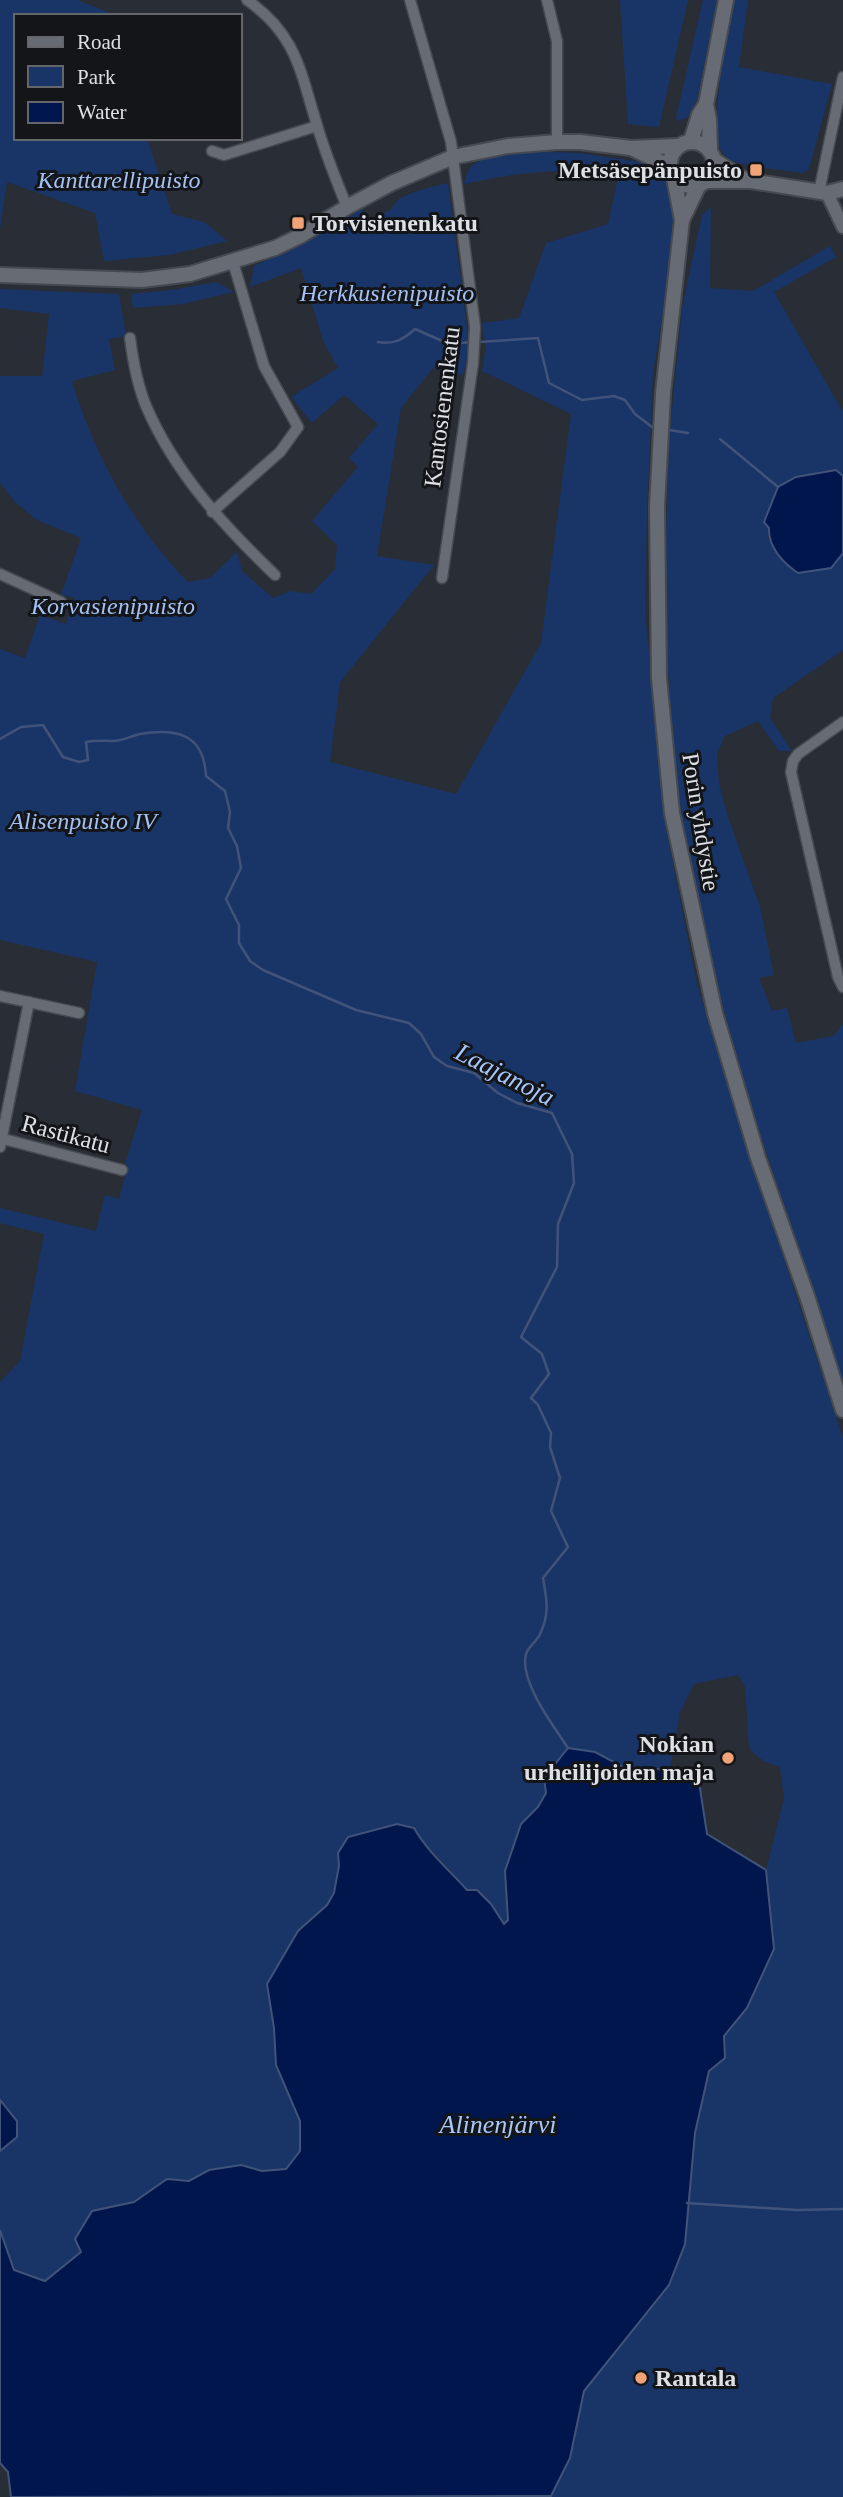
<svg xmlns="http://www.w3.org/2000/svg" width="843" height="2497" viewBox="0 0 843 2497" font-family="Georgia,serif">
<rect width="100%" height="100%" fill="#292d35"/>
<g fill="#193568">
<polygon points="0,0 77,0 118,16 16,16 16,138 147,138 172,214 204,222 227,241 169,255 104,261 95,213 7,182 0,229"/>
<polygon points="620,0 688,0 659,127 628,124"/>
<polygon points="703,0 717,0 697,100 687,118 678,121 676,118"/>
<path d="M 733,0 L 748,0 L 739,67 L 832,84 L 809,169 L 803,173 C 786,170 747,167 733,161 C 727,159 721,152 719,146 C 711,124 727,25 733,0 Z"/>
<path d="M 547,152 L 580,153 L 653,164 L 665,172 L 672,190 L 674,211 L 665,299 L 653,374 L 647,513 L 645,612 L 666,828 L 696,980 L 738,1120 L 843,1438 L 843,2497 L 545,2497 L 551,2496 L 570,2458 L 584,2391 L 669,2285 L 685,2243 L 695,2133 L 709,2070 L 725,2058 L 724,2036 L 747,2008 L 774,1949 L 766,1870 L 784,1799 L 780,1767 C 766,1762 757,1759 749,1747 L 745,1686 L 738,1675 L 694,1684 L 680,1712 L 670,1770 L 623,1767 L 595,1752 L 546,1793 L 538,1807 L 521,1824 L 505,1871 L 508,1920 L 503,1924 L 491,1904 L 467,1890 L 434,1853 L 423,1844 L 414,1828 L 397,1824 L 381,1830 L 338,1853 L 339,1866 L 334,1893 L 327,1905 L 298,1931 L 274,2028 L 276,2065 L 300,2121 L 300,2151 L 286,2169 L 262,2171 L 241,2165 L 209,2170 L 189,2181 L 167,2179 L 134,2202 L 93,2211 L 81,2252 L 45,2282 L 14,2270 L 0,2230 L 0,2151 L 17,2137 L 17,2122 L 0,2100 L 0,1382 L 20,1361 L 44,1234 L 0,1223 L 0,1208 L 96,1231 L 105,1195 L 119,1199 L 128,1165 L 125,1164 L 142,1110 L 75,1091 L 97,962 L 0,940 L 0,649 L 25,658 L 40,615 L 66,624 L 75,598 L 61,595 L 81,538 L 37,520 L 15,502 L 0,483 L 0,376 L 42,376 L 49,314 L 0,308 L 0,289 L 119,294 L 126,336 L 109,339 L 115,370 L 72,381 C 94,455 133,526 188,582 L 210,578 L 237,552 L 242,571 L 273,598 L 291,591 L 311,594 L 335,569 L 337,545 L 312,521 L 358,467 L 349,458 L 378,424 L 344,395 L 312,423 L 291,397 L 338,368 L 323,341 L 301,268 L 250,287 L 254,266 L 300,245 L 362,209 L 365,216 L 375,219 L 390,210 L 400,198 L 420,190 L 448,183 L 468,332 L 468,355 L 463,375 L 433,368 L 401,408 L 377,556 L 434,565 L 340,682 L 330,762 L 456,794 L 541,643 L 571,414 L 482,371 L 486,348 L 482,323 L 519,318 L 546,243 L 608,224 L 618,178 C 568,165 514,173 464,184 C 466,176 468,169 474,164 C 490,153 528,153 547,152 Z"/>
<polygon points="711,207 710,288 753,291 830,246 836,257 774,292 843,412 843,476 836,470 769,528 768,538 774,546 843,553 843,650 773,698 770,718 792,751 779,751 758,721 725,736 717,754 719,784 728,817 760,907 774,975 759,978 772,1011 787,1008 796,1043 833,1036 843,1024 843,1381 746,1092 708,950 687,854 673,749 664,603 669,440 682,308 702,215"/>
<polygon points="216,282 234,292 183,304 133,308 131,294 171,290"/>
</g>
<g fill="#00164c" stroke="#42537a" stroke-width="2">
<path d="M 836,470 L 843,476 L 843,553 L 831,568 L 798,573 C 783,563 768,547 769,528 L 764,522 L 778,487 L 796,477 Z"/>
<path d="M 568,1748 L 595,1752 L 623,1767 L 670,1770 L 699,1782 L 707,1834 L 766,1870 L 774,1949 L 747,2008 L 724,2036 L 725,2058 L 709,2071 L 695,2133 L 685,2244 L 669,2285 L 584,2391 L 570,2458 L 551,2496 L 11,2497 L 8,2472 L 0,2463 L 0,2230 L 14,2270 L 45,2281 L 81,2252 L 75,2239 L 92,2211 L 134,2202 L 167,2179 L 189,2181 L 209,2170 L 241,2165 L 262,2171 L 286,2169 L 300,2151 L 300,2121 L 276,2065 L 274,2028 L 267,1984 L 298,1931 L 327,1905 L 334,1893 L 339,1866 L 338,1853 L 348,1837 L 397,1824 L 414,1828 C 427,1851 449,1870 467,1890 L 477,1890 L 491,1904 L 504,1924 L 508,1920 L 505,1871 L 521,1824 L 538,1807 L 546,1793 L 544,1778 Z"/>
<polygon points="0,2100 17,2121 17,2137 0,2151"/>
</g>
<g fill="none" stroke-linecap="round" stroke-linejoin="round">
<g stroke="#42537a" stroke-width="2.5">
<path d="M 378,342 C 394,345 404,339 415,329 L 449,344 L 472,342"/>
<polyline points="479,342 538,338 549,383 582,400 614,396 625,400 635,414 652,427"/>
<polyline points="669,430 688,433"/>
<polyline points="720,439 778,487"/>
<path d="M 0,739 L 21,727 L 43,725 L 63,757 L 79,762 L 88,760 L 86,742 C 96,740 103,741 113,741 C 122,741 131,736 140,734 C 177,728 204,734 206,776 L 225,791 L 230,812 L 228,828 L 237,846 L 241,868 L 226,899 L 239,925 L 239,943 L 250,961 L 263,970 L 356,1010 L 409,1023 L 421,1034 L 434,1057 L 447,1066 L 474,1073 L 498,1093 L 517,1103 L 552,1113 L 572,1154 L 574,1183 L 558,1224 L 557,1267 L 521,1337 L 542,1354 L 549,1374 L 531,1398 L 538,1405 L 551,1433 L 550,1447 L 560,1478 L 551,1511 L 568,1547 L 543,1578 C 547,1600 550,1615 539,1636 C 535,1643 528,1647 526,1654 C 519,1681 553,1725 568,1748"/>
<polyline points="687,2203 797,2210 843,2209"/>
</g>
<defs>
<g id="minor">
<path d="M 247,0 C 297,35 300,71 317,125 C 325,153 336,180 347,207"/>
<polyline points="410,0 451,142 475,327 473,363 442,578"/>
<polyline points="547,0 557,41 557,142"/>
<polyline points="212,151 224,155 317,126"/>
<polyline points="819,192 843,77"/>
<path d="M 130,338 C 133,361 137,384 146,406 C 175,473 223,525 275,575"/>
<polyline points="212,512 280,452 298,427 264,366 233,262"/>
<polyline points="0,574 61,602"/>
<polyline points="843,722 798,754 793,761 791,772 838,977 843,987"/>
<polyline points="0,996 79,1013"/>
<polyline points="0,1138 122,1170"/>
<polyline points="0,1147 29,1002"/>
</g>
<polyline id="tertiary" points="827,193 843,227"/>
<g id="secondary">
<polyline points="691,141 699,115 706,104"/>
<circle cx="692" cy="164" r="22"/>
<polyline points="631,148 669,166"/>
<polyline points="710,150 709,120 706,104 726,0"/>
<polyline points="714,160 745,180"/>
<polyline points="674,178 682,220 663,393 657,507 659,678 672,813 715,1013 758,1158 808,1299 843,1410"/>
<polyline points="706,181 751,181 827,193 843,189"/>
<polyline points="682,220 699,185"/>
<polyline points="0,275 142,280 190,274 275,248 300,236 347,207 392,183 453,157 508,146 557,142 580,142 631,148 678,146"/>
</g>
</defs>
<use href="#minor" stroke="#464a50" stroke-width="13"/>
<use href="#tertiary" stroke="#464a50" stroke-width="16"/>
<use href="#secondary" stroke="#464a50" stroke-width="18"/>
<use href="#minor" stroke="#666b74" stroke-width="10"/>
<use href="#tertiary" stroke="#666b74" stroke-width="12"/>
<use href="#secondary" stroke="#666b74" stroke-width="14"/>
</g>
<g fill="#efa376" stroke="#131519" stroke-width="2.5">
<rect x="749" y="163" width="14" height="14" rx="3.5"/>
<rect x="291" y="216" width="14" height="14" rx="3.5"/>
<circle cx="728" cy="1758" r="7"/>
<circle cx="641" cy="2378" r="7"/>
</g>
<g text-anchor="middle" stroke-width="6" stroke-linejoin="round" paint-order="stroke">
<g font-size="24" font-weight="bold" fill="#dde0e5" stroke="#131519" text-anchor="end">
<text x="742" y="178">Metsäsepänpuisto</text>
<text x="312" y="231" text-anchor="start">Torvisienenkatu</text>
<text x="714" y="1752">Nokian<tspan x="714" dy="28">urheilijoiden maja</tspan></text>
<text x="655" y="2386" text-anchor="start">Rantala</text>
</g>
<g font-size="24" font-style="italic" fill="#a3c1f5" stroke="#131519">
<text x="119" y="188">Kanttarellipuisto</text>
<text x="387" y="301">Herkkusienipuisto</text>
<text x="113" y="614">Korvasienipuisto</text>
<text x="83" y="829">Alisenpuisto IV</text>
</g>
<g font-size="24" fill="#dde0e5" stroke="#131519">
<text transform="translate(442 407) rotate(-83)" y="8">Kantosienenkatu</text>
<text transform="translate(701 822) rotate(81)" y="8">Porin yhdystie</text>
<text transform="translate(66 1134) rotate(15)" y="8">Rastikatu</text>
</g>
<g font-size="26" font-style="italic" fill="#a7c6fa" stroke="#131519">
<text transform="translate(505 1074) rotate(27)" y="9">Laajanoja</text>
<text x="498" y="2133">Alinenjärvi</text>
</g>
</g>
<rect x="14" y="14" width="228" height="126" fill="#131519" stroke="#64666b" stroke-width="2"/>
<rect x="28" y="37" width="35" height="10" fill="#666b74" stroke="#64666b" stroke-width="2"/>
<text x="77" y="49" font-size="21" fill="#dde0e5">Road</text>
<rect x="28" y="66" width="35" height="21" fill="#193568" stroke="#64666b" stroke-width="2"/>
<text x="77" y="84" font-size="21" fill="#dde0e5">Park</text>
<rect x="28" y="102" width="35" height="21" fill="#00164c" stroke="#64666b" stroke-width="2"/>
<text x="77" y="119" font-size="21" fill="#dde0e5">Water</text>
</svg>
